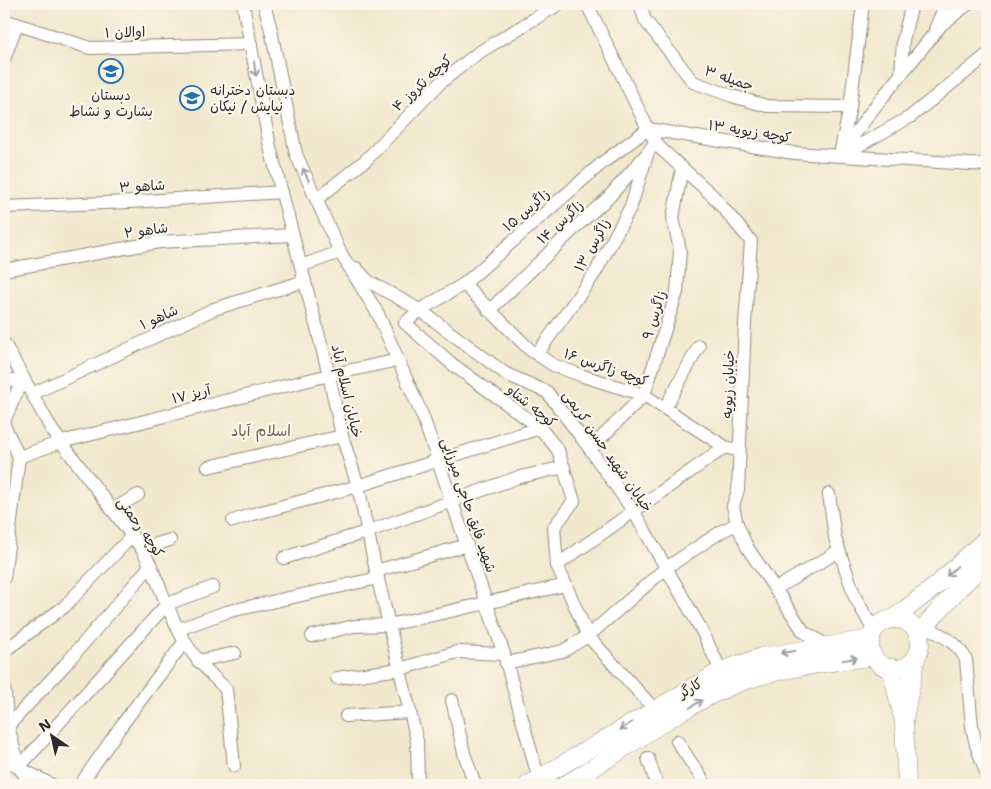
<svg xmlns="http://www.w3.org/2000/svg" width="991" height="789" viewBox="0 0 991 789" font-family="'Shantell Sans','Playpen Sans Arabic',sans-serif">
<rect width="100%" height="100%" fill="#fbf7ec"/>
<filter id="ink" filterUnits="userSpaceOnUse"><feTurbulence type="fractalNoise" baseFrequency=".02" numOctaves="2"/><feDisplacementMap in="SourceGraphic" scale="10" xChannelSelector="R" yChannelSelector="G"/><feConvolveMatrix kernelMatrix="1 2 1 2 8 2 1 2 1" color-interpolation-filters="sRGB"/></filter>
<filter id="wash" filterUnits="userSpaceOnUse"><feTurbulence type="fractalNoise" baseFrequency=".0096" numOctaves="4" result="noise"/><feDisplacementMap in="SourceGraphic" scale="20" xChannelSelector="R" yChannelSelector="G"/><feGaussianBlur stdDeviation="1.12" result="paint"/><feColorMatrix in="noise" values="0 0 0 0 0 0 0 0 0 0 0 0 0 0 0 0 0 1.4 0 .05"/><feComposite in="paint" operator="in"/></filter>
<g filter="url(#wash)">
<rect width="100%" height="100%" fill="#f2e8ce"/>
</g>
<g filter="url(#ink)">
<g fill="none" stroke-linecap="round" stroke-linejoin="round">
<defs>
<g id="minor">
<polyline points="243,4 270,147 329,375 342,436 358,486 376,571 417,741 418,785"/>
<polyline points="264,4 271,30 296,154 340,252 378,314 423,417 504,654 539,780"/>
<polyline points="587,4 648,129 794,153 987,165"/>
<polyline points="640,4 645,20 693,82 732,96 767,106 850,107"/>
<polyline points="4,20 90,48 251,44"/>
<polyline points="935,29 946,4"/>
<polyline points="4,59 17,24"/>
<polyline points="901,74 903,40 912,4"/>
<polyline points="841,149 850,107 863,4"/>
<polyline points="844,154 910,117 987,55"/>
<polyline points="839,156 873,109 941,25 968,4"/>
<polyline points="317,199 366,160 441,82 478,53 559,4"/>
<polyline points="4,207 130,202 282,192"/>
<polyline points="301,266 340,252"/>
<polyline points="356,268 368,281 420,310 506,374 547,392 590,449 634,512 701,629 721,671"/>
<polyline points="4,270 159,242 293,235"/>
<polyline points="464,284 529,349 553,365 583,376 644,395 725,447"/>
<polyline points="489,311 582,221 608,198 645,156"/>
<path d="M 4,343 L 52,430 L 142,549 C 159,579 167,612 185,642 C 196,660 210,674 226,689 L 234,766"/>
<polyline points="537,354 595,273 631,206 648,152 656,142"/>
<polyline points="4,382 23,378"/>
<polyline points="32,394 214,309 305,281"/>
<polyline points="665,408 699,346"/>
<polyline points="4,421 23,378"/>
<polyline points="4,425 19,457 4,578"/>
<polyline points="590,449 644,395 677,292 680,250 673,218 682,168"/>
<polyline points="19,457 61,442 329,375 398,360"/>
<polyline points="208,467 342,436"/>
<polyline points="829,494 835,538 855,597 874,631"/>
<polyline points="112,510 138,495"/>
<polyline points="233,521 250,515 358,486 540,428"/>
<polyline points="142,549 170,540"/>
<polyline points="284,558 369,531 516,478 564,467"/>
<polyline points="557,565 725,447 732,449"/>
<polyline points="376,571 467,545"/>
<polyline points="775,589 839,551"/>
<path d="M 925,626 C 941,635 958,642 966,660 L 972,727 L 976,745 L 987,775"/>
<polyline points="179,629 226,612 378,578"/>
<polyline points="312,636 354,626 389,625 566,585"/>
<polyline points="4,651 64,607 132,536"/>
<polyline points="198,661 235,653"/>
<polyline points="506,663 563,651 588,636 666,568 722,531 737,524"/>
<polyline points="337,678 400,669 457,652 504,654"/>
<polyline points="4,686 8,726 19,767 31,785"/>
<polyline points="452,700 464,753 475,785"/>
<polyline points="654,709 588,636 557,565 554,527 574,501 558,450 540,428 452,364 405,323 420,310 464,284 602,163 648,129 659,147 713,196 751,241 745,323 738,490 733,506 737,524 747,547 804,632 828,646"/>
<polyline points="346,716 410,712"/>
<polyline points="8,726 64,666 151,565"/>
<polyline points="677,741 706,785"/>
<polyline points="648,758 657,785"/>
<polyline points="4,760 52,785"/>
<polyline points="19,767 167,604 213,587"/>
<polyline points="80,785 121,726 185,641"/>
</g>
<g id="secondary">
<polyline points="893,619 937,585 987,538"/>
<circle cx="895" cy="644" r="25"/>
<polyline points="918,634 959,588 987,562"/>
<polyline points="891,668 904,722 907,785"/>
<polyline points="905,714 916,657"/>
<polyline points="528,785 721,671 762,657 871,639"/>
<path d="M 565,785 C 619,754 671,712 728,687 C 771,668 828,663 873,656"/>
</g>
</defs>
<use href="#minor" stroke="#8e8a7c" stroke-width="14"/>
<use href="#secondary" stroke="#8e8a7c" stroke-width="19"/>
<use href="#minor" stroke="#fff" stroke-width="12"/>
<use href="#secondary" stroke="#fff" stroke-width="18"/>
</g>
<defs><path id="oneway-shaft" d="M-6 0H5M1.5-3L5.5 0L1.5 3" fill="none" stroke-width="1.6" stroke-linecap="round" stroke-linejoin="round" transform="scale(1.25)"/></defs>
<g stroke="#a0a0a0">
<use href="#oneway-shaft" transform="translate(255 69) rotate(81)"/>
<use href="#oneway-shaft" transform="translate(306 175) rotate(-115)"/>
<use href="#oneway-shaft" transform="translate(952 571) rotate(137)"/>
<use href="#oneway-shaft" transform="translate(788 652) rotate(171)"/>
<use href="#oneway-shaft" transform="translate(850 659) rotate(-9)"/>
<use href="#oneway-shaft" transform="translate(696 704) rotate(-32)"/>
<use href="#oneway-shaft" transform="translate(626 726) rotate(148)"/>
</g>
</g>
<defs>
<symbol id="school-ring" viewBox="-11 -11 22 22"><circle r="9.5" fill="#fbf7ec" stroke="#1f6fb2" stroke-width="1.5"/><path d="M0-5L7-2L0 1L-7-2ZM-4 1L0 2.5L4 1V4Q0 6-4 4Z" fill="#1f6fb2"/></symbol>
</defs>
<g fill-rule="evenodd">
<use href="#school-ring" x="97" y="57" width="28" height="28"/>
<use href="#school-ring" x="178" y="84" width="28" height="28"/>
</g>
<g text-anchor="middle" stroke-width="4.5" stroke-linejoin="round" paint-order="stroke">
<g font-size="14" fill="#2b2b2b" stroke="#fbf7ec">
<text transform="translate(125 32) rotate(-2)" y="5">اوالان ۱</text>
<text transform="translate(729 78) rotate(19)" y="5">جمیله ۳</text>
<text transform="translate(422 83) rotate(-43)" y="5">کوچه نکروز ۴</text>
<text transform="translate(750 131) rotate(9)" y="5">کوچه زیویه ۱۳</text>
<text transform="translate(142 186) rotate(-3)" y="5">شاهو ۳</text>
<text transform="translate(526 210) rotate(-41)" y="5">زاگرس ۱۵</text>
<text transform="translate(560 222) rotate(-43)" y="5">زاگرس ۱۴</text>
<text transform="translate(146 230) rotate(-8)" y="5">شاهو ۲</text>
<text transform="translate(592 245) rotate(-61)" y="5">زاگرس ۱۳</text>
<text transform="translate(654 315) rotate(-73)" y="5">زاگرس ۹</text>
<text transform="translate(159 317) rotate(-24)" y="5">شاهو ۱</text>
<text transform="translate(606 367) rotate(19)" y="5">کوچه زاگرس ۱۶</text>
<text transform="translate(728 384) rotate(-88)" y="5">خیابان زیویه</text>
<text transform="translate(347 391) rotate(77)" y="5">خیابان اسلام آباد</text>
<text transform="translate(191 394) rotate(-14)" y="5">آریز ۱۷</text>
<text transform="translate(532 406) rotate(39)" y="5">کوچه شتاو</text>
<text transform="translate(608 451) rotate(55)" y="5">خیابان شهید حسن کریمی</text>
<text transform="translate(469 505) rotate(71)" y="5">شهید فایق حاجی میرزایی</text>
<text transform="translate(141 527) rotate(55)" y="5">کوچه رحمتی</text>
<text transform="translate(690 688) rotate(-30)" y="5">کارگر</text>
</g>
<g font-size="14" fill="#2b2b2b" stroke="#fbf7ec" text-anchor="start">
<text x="210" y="95">دبستان دخترانه<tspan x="210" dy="16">نیایش / نیکان</tspan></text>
<text x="111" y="100" text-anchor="middle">دبستان<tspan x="111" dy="16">بشارت و نشاط</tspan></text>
</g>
<g font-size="15" fill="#6b5a4f" stroke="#fbf7ec">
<text x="261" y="436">اسلام آباد</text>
</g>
</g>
<rect width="991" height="789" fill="none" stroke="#fbf7ec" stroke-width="20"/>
<g transform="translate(52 736) rotate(326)" stroke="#fbf7ec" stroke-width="4" paint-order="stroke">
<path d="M0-4L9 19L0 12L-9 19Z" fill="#2b2b2b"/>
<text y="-8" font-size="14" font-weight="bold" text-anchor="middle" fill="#2b2b2b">N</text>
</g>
</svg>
